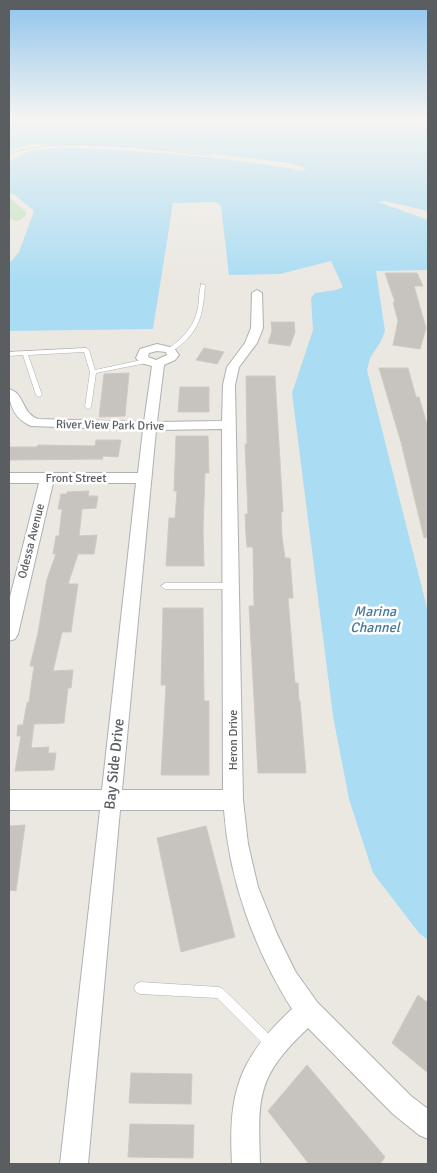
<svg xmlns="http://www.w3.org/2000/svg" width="437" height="1173" viewBox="0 0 437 1173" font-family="Signika,sans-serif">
<rect width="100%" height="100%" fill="#ebe8e2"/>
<polygon fill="#c5e0c2" points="9,197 26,212 26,215 21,220 15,221 9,217"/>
<path fill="#aadcf3" d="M 9,118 L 428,118 L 428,211 L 385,201 L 378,202 L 428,220 L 428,270 L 376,271 L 385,331 L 381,341 L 370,358 L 367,370 L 428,612 L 428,940 L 419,933 L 373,873 L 349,799 L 333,716 L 292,393 L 313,330 L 311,298 L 315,293 L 336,290 L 343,287 L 331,261 L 280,274 L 229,275 L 221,206 L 216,202 L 173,203 L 153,329 L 9,331 L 9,264 L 19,252 L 34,211 L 15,195 L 9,193 L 9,163 C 18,154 31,150 44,149 C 81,146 121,150 158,153 C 206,157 255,161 302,171 L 307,168 L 288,163 L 216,154 L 133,147 L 33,144 L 9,150 Z"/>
<g fill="#c7c3bf" stroke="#cfc9c1">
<polygon points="385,273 417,273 423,286 414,286 426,328 420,349 393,345 398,321 393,302 395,302"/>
<polygon points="271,322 294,322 295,332 290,346 268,343 272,331"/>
<polygon points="204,348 224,352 217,364 196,360"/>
<polygon points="379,368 408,368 416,397 419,397 428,428 428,537 424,538 401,442"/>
<polygon points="129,373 125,416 99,417 104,374"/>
<polygon points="246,376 275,376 283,512 281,512 282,537 285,558 290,558 293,598 288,598 295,683 298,683 299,701 300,701 306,773 258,773 249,606 254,606 253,547 247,547 246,535 245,514 248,514 245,444 247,444"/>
<polygon points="180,387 209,387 209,412 178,412"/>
<polygon points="176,436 208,436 209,473 205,473 203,531 204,566 166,566 169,518 175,518 177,491 174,491"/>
<polygon points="96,440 121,440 118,457 102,456 103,459 9,460 9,447 37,447 38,445 95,446"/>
<polygon points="89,491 88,496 98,496 96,508 82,509 79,536 97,535 94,554 78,554 68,584 78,584 71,632 62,632 53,671 73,670 71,688 68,688 64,723 34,724 31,748 49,747 48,753 56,753 54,770 15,771 21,736 17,736 18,725 23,725 27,703 29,702 34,666 30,666 38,633 47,579 56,554 53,554 56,536 59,536 62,509 58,509 61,494 67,494 67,492"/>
<polygon points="163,608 203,608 204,701 209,701 209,775 161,775 166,685 161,685"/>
<polygon points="25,825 16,891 9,890 9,826"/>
<polygon points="206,826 235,937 181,952 157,838"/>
<polygon points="418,995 428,1003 428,1073 392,1043"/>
<polygon points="307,1065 385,1157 380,1164 309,1164 268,1111"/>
<polygon points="131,1073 192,1074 191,1104 129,1103"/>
<polygon points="130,1124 194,1125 193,1158 128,1157"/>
</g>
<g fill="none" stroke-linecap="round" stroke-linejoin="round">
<defs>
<g id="service">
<path d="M 201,284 L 205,285 C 203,309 202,327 182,344 C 178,347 174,351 168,351 L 168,349 C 183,338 194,327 198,308 C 199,300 199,292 201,284 Z"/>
<polygon points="86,348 89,350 95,370 146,359 149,361 146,363 96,373 91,407 88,409 85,407 90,372 84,352 28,355 42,395 39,397 36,395 23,355 9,356 9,352"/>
<polygon points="165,583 231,583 235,586 231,589 165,589 161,586"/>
<polygon points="140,982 219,987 223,989 276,1041 278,1045 276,1049 272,1051 268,1049 217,998 140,994 136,992 134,988 136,984"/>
</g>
<path id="minor" d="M 257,290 L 262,293 L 263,328 L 257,343 L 239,367 L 235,385 L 243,800 L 248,844 L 258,887 L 277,934 L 295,971 L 317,1002 L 411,1096 L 428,1109 L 428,1139 L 419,1135 L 393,1114 L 308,1028 C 256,1077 258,1096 260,1164 L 232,1164 C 228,1092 239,1058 292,1009 C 254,949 229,880 224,810 L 120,810 L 88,1164 L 60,1164 L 100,810 L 9,810 L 9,790 L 102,790 L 136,483 L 53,483 L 18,634 L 15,639 L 9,641 L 9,601 L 39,483 L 9,483 L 9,473 L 138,473 L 143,430 L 31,426 C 15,419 9,406 9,389 C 25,393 21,413 38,419 L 144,422 L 152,366 L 141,363 L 136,358 L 140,349 L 157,344 L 174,348 L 179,355 L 175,360 L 164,365 L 157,422 L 222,421 L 223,385 L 227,367 L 245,343 L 251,328 L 252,293 ZM 157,351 L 166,352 L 167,355 L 156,360 L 148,357 L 149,353 ZM 222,429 L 223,790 L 122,790 L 156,430 Z"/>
</defs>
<use href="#service" stroke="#aeb0b3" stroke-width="1"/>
<use href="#minor" stroke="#aeb0b3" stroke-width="2"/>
<path stroke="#9cc0a2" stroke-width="1" stroke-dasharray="2.5 1" stroke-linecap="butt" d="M 9,154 C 62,135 152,150 209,155"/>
<use href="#service" fill="#fff" fill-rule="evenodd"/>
<use href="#minor" fill="#fff" fill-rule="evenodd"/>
</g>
<linearGradient id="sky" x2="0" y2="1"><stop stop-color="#8fc4ec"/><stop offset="0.42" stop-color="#f6f5f2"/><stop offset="1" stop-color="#f6f5f2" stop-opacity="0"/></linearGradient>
<rect width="437" height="283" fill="url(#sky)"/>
<g text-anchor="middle" stroke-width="5" stroke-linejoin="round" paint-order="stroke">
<g font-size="12" fill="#5a5e61" stroke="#fff">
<text transform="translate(110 425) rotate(1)" y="4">River View Park Drive</text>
<text x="76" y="482">Front Street</text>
<text transform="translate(31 541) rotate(-76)" y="4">Odessa Avenue</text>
<text transform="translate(233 740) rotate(-90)" y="4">Heron Drive</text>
</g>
<g font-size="14" font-style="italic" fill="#477a9a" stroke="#fff">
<text x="375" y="616">Marina<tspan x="375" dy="16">Channel</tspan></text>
</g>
<g font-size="15" fill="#5a5e61" stroke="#fff">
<text transform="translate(114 764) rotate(-84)" y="5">Bay Side Drive</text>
</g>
</g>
<rect width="437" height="1173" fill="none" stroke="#5a5e61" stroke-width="20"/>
</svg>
